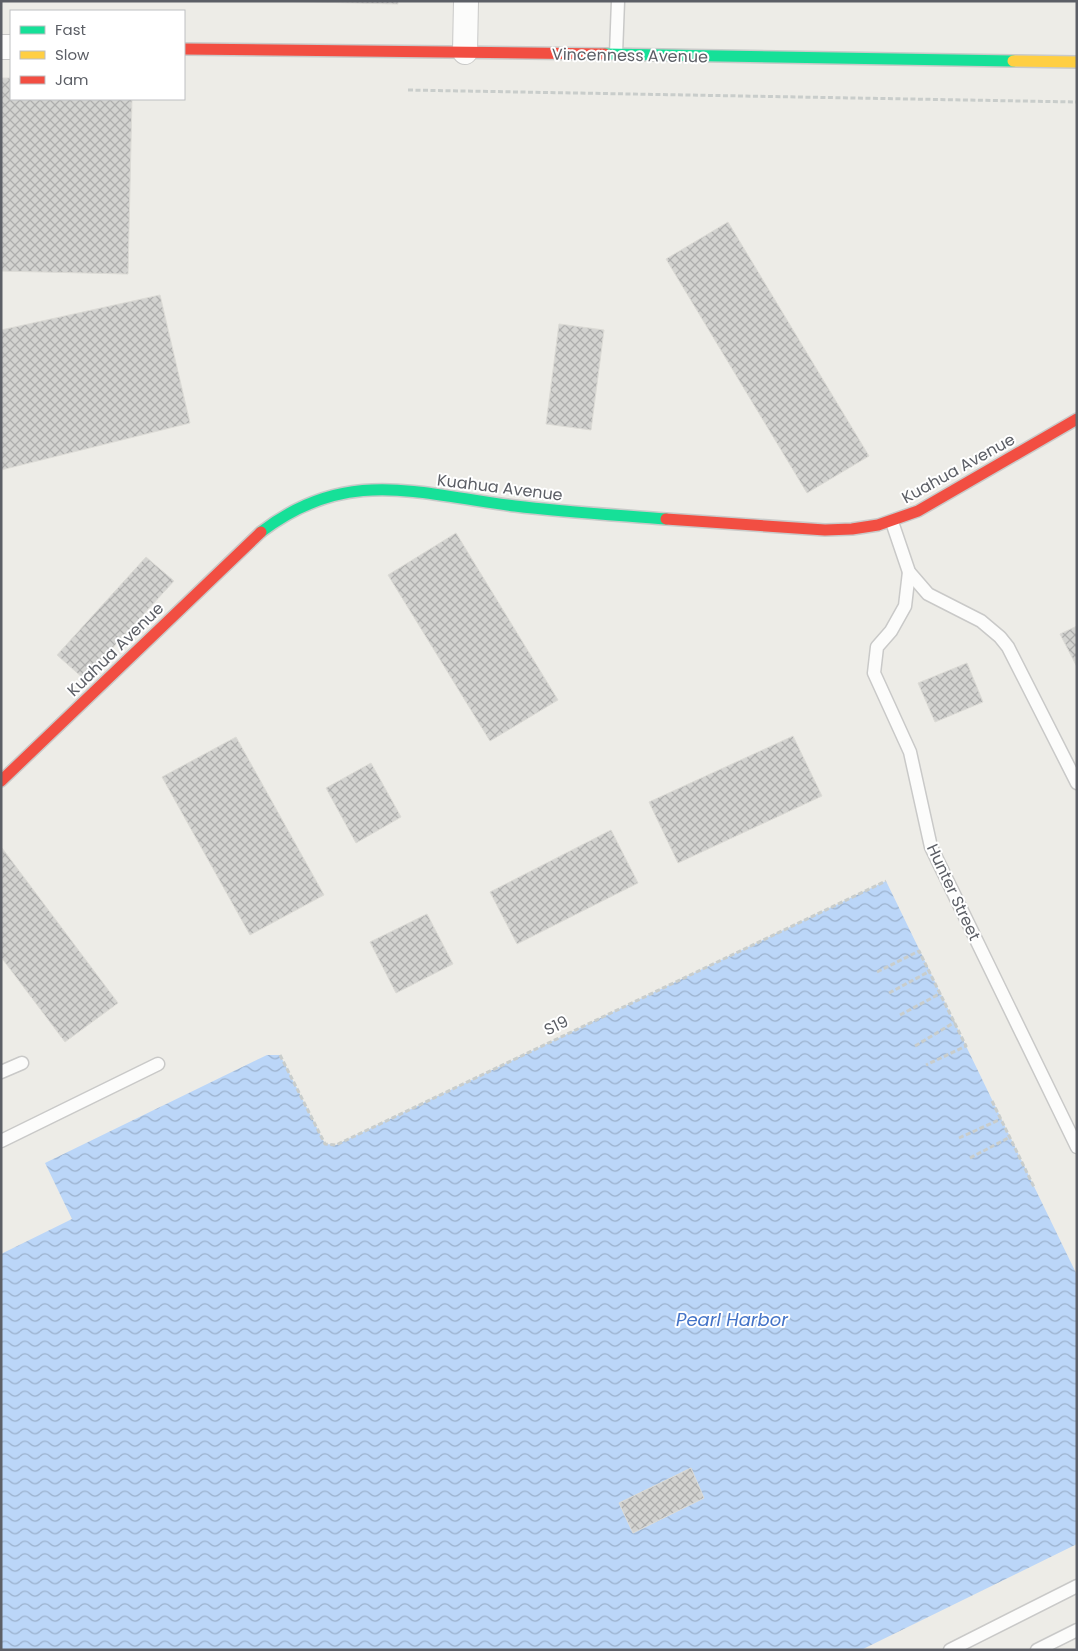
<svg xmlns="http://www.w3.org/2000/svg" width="1078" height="1651" viewBox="0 0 1078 1651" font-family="Poppins,sans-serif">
<defs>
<pattern id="water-waves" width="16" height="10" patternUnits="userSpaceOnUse" patternTransform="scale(1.25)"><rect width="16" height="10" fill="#bbd6f8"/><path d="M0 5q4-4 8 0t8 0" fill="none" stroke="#9bb1cd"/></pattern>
<pattern id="building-cross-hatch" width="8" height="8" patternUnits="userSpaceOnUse" patternTransform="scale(1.25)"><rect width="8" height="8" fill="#d3d3d0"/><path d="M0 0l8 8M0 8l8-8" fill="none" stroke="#aeaead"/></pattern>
</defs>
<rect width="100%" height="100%" fill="#edece7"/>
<polygon fill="url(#water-waves)" points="886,881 1077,1275 1077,1544 861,1650 1,1650 1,1254 72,1219 45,1163 267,1055 280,1055 325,1144 336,1145"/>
<g fill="url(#building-cross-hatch)" stroke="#dcdbd6">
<polygon points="273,1 398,1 398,4"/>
<polygon points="1,78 11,78 11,99 132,99 128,274 1,271"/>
<polygon points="728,222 869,456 807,493 666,259"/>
<polygon points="160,295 190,423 1,470 1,330"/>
<polygon points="559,324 604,330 591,430 546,424"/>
<polygon points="456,533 558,700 490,741 388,575"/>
<polygon points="146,557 174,581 84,679 57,655"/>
<polygon points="1077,626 1077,667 1060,634"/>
<polygon points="967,663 983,702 935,722 918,683"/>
<polygon points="793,736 822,796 678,863 649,802"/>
<polygon points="236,737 324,895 250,935 162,777"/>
<polygon points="371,763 401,817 356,843 326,788"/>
<polygon points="611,830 638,883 517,944 490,892"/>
<polygon points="2,848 118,1003 65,1042 1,957"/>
<polygon points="427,914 453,964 396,993 370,942"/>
<polygon points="691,1468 704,1498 633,1533 619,1503"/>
</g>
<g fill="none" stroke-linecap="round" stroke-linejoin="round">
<defs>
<g id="lane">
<polyline points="616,54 618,1"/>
<polyline points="892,522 909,572 928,594 981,621 1000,637 1008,647 1077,783"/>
<polyline points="909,572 905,606 891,631 877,647 874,673 910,752 931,847 1077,1147"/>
<polyline points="1,1072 22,1063"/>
<polyline points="1,1141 158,1064"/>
<polyline points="950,1650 1077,1586"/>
<polyline points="1037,1650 1077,1630"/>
</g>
<g id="street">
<polyline points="1,47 11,47"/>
<polyline points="465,52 466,1"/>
</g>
<g id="fast">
<polyline points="605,54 1013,61"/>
<path d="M 261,532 C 347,466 418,494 515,506 C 565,512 616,515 666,519"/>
</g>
<polyline id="slow" points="1013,61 1077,62"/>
<g id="jam">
<polyline points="184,49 605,54"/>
<polyline points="666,519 825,530 852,529 878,525 918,511 1077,419"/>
<polyline points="1,781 261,532"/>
</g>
</defs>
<use href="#lane" stroke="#c9c9c8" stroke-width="15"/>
<use href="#street" stroke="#c9c9c8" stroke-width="26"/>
<use href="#fast" stroke="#c9cac9" stroke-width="14"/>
<use href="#slow" stroke="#c9cac9" stroke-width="14"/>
<use href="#jam" stroke="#c9cac9" stroke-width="14"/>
<g stroke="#c9cdcb" stroke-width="3" stroke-dasharray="5 2.5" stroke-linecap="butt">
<polyline points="408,90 1077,102"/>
<polyline points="877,972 919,951 966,1046 926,1065"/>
<polyline points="889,993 930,971"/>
<polyline points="900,1015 941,993"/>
<polyline points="915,1046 955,1022"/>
<polyline points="280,1055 325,1144 336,1145 886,881"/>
<polyline points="992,1101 1034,1187"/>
<polyline points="959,1138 1001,1119"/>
<polyline points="970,1158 1010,1137"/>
</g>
<use href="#lane" stroke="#fcfcfb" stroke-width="12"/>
<use href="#street" stroke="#fcfcfb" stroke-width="24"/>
<use href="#fast" stroke="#16e098" stroke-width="11"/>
<use href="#slow" stroke="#ffcf43" stroke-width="11"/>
<use href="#jam" stroke="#f24e42" stroke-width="11"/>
</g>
<g text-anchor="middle" stroke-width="4" stroke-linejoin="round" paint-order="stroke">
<g font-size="16" fill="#5c5f66" stroke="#fff">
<text transform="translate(630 55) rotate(1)" y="6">Vincenness Avenue</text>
<text transform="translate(958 468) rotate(-29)" y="6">Kuahua Avenue</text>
<text transform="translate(500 487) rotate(7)" y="6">Kuahua Avenue</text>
<text transform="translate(115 649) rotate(-44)" y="6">Kuahua Avenue</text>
<text transform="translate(954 892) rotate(65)" y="6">Hunter Street</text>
<text transform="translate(556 1025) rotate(-26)" y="6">S19</text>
</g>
<g font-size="18" font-style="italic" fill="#4373c7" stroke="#fff">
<text x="732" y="1326">Pearl Harbor</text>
</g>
</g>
<rect width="1078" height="1651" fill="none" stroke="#5c5f66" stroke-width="5"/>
<rect x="10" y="10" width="175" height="90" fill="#ffffff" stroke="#bebfc2"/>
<rect x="20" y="26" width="25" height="8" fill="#16e098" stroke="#bebfc2"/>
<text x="55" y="35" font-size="15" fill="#5c5f66">Fast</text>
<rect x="20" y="51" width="25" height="8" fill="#ffcf43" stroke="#bebfc2"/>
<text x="55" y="60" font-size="15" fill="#5c5f66">Slow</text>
<rect x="20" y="76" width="25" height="8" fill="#f24e42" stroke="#bebfc2"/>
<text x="55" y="85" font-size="15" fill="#5c5f66">Jam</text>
</svg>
